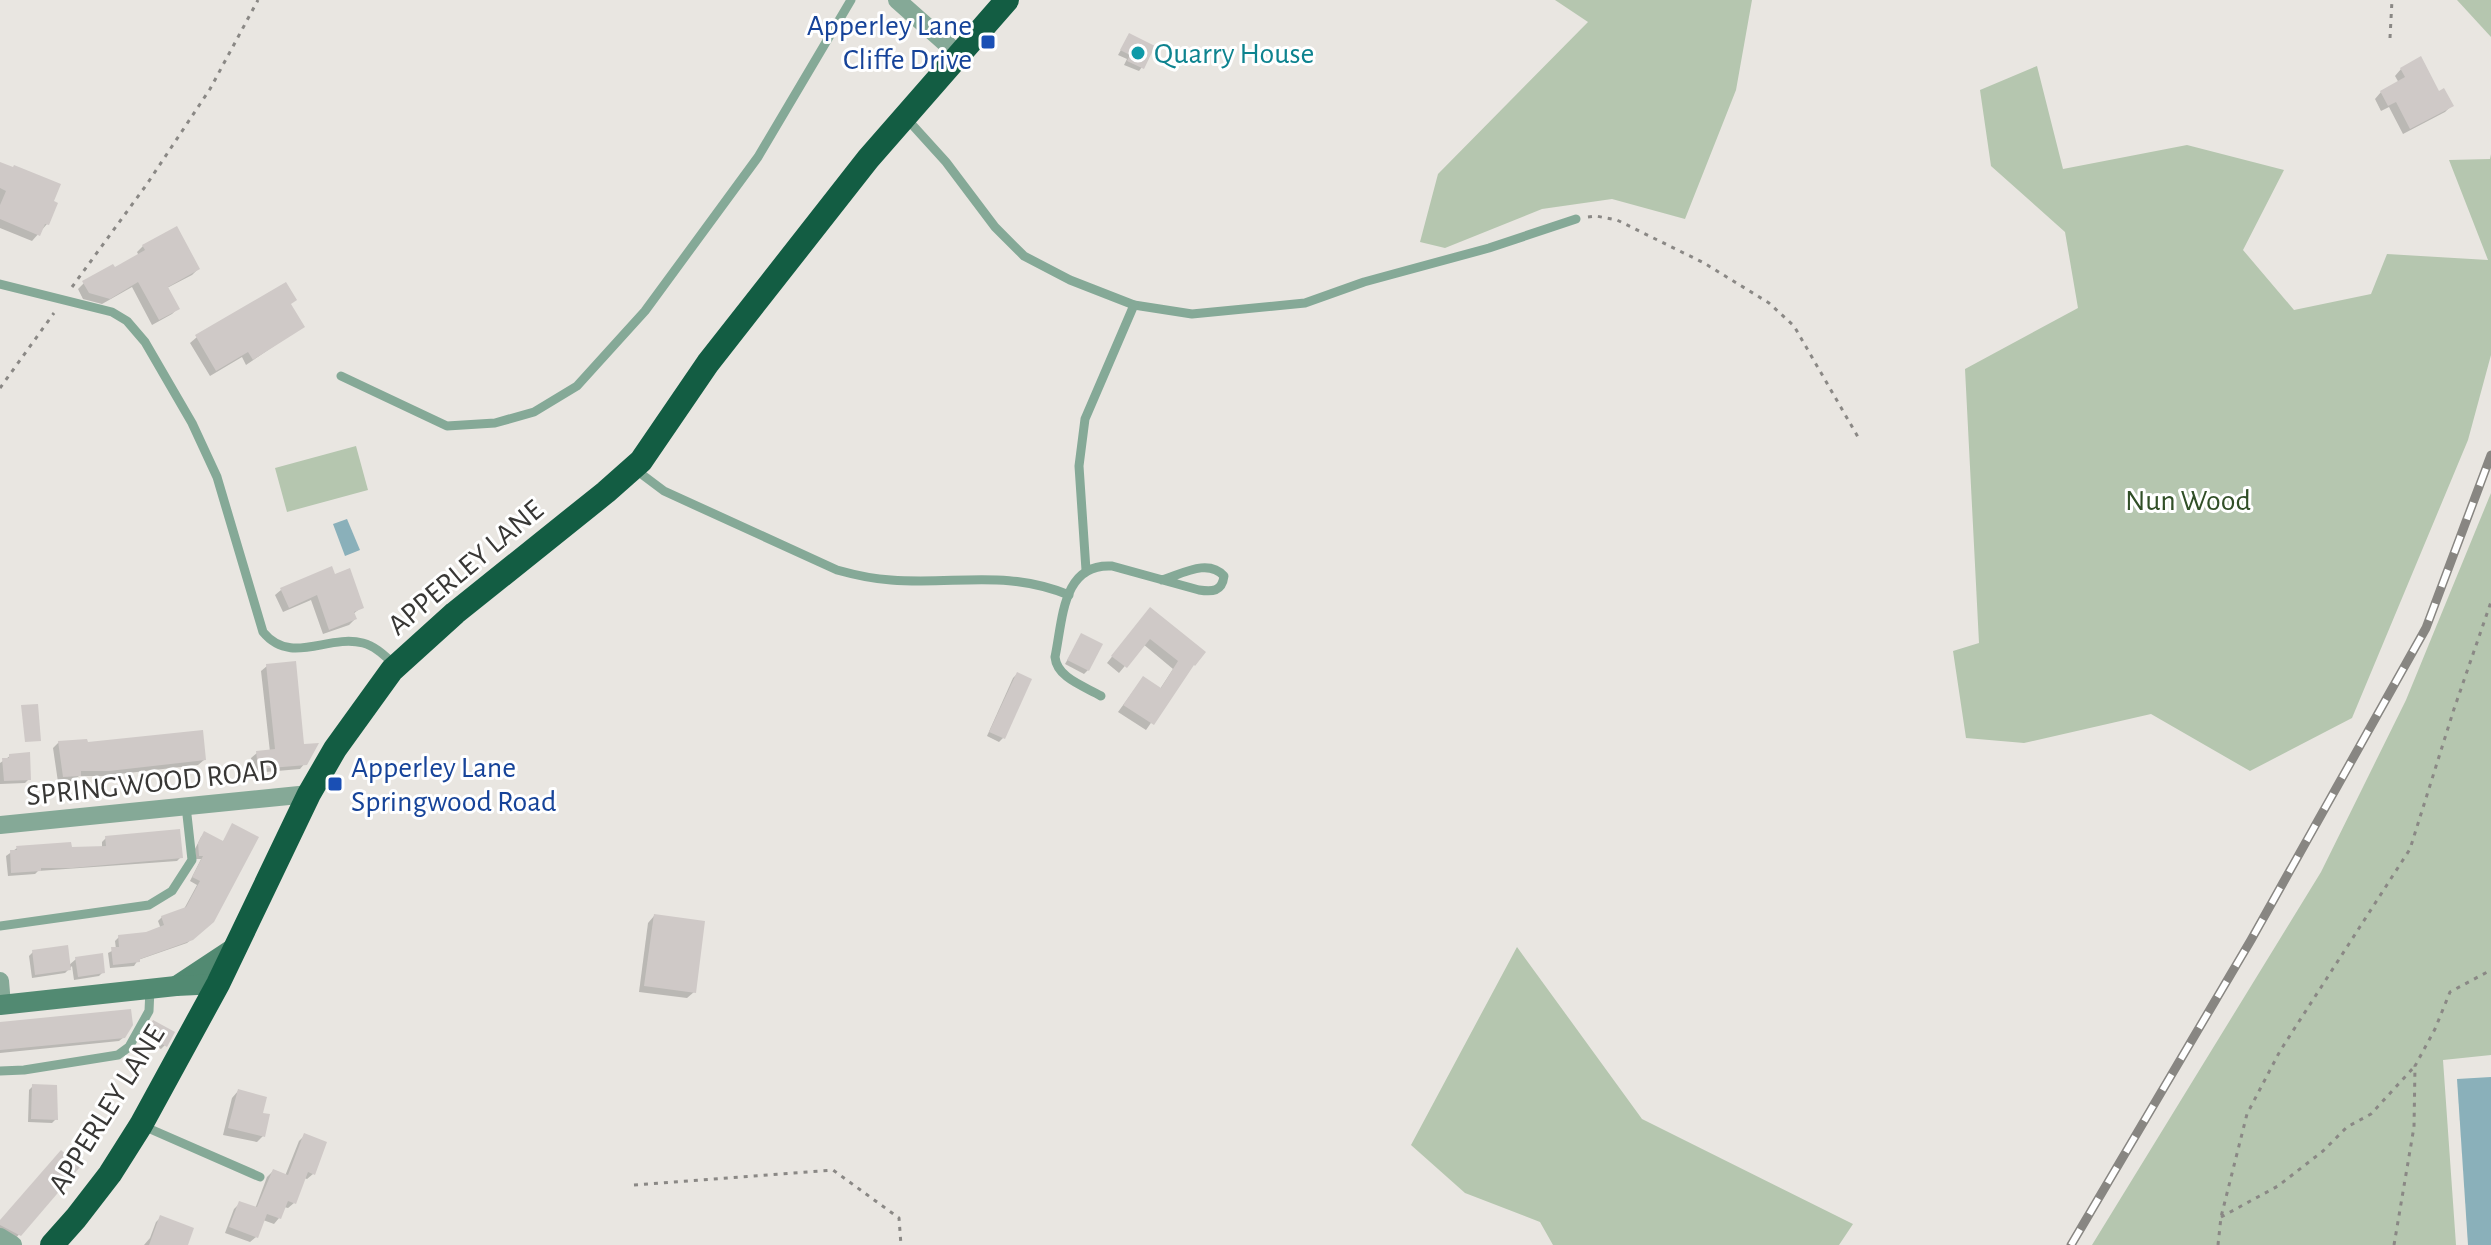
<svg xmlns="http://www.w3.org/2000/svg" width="2491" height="1245" viewBox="0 0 2491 1245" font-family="'Alegreya Sans',sans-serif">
<rect width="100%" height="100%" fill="#e9e6e1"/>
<g fill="#b5c6af">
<polygon points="1555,0 1752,0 1736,90 1685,219 1612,199 1542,209 1445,248 1420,242 1438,174 1588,22"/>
<polygon points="2457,0 2491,0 2491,37"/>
<polygon points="2037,66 2063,169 2187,145 2284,170 2243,250 2294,310 2371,294 2387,254 2488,260 2449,160 2490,159 2491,154 2491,355 2468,440 2352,718 2250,771 2151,714 2024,743 1966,738 1953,651 1979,643 1965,369 2078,308 2065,232 1991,166 1980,90"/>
<polygon points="356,446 368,490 287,512 275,468"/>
<polygon points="2491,493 2491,1055 2443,1060 2456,1245 2092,1245 2321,872 2406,700"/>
<polygon points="1517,947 1642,1119 1853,1224 1839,1245 1553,1245 1540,1222 1465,1193 1411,1145"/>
</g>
<g fill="#8ab0ba">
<polygon points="347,519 360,550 345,556 333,524"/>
<polygon points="2491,1077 2491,1245 2468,1245 2457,1079"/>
</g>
<g fill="#0003">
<polygon points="1129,36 1142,67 1139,71 1124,65 1127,59 1118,55"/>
<polygon points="2401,69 2438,94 2451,106 2445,112 2403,134 2389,107 2381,111 2375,99 2381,92 2399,83 2395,76"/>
<polygon points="0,165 47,224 32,241 0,228"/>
<polygon points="143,246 198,269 192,275 167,288 178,308 172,314 152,325 132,287 102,304 83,299 78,289 84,283 139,256 137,252"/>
<polygon points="302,327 246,365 242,357 210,376 190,343 197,337"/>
<polygon points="334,576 362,607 353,614 355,619 349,625 323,634 311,600 283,612 275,595 281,590"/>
<polygon points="1144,616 1187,671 1146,730 1118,712 1143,678 1160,689 1173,669 1143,644 1119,673 1107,663"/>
<polygon points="1082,635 1088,670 1084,674 1065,664"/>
<polygon points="267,666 305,763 300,769 253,773 251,758 257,753 270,752 261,671"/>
<polygon points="1017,674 1003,738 999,742 987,736 1013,678"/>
<polygon points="59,742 86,745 204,760 198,765 102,776 79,776 73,781 58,782 53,748"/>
<polygon points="10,756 29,779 25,783 0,784 0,763"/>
<polygon points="233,826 208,926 187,943 138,960 134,966 110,968 108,953 116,949 115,941 119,937 146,934 161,929 158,921 162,917 184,909 197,885 190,881 201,859 196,859 195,849 201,837 204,834 222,843"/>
<polygon points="106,838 181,857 177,861 38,871 35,874 8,876 6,856 17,848 102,848 102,842"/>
<polygon points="654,916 694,992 687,998 639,992 648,923"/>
<polygon points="33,952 68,966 76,959 103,972 99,976 74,980 72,966 65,973 32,978 29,956"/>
<polygon points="153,1022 165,1045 161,1049 142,1039"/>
<polygon points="0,1024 124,1037 119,1041 0,1053"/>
<polygon points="33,1086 56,1119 52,1123 28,1122 29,1090"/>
<polygon points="238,1091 261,1114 263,1136 257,1142 223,1135 232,1098"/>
<polygon points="305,1135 313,1174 307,1179 304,1178 294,1203 288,1208 284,1207 279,1218 274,1224 263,1220 256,1237 250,1242 225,1233 234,1209 240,1203 255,1209 267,1177 273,1171 285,1176 299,1141"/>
<polygon points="78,1167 15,1239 0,1230 0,1223"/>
<polygon points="161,1217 186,1242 188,1245 144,1245 150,1238 156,1222"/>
</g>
<g fill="#cfc9c7">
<polygon points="1129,33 1155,46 1144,69 1127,61 1130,55 1120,50"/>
<polygon points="2421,56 2439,91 2444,88 2454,106 2410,129 2396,102 2388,106 2380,91 2405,77 2400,68"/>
<polygon points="0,162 13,167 14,165 61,184 54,201 58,203 49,225 45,224 40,236 0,219 0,205 6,191 0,188"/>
<polygon points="177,226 200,269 168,287 180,309 159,320 138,282 110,299 89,293 82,281 113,264 115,267 145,250 142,245"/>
<polygon points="286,282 297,300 291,304 305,327 253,360 248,352 216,371 195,335"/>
<polygon points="332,566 335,574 350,568 364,608 354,612 357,619 329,630 317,595 289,608 280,588"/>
<polygon points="1150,607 1206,652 1195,666 1194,665 1154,725 1123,705 1143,676 1161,688 1178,661 1150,639 1127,668 1111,656"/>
<polygon points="1081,633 1103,644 1089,671 1067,660"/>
<polygon points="296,661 304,744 319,743 307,765 258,769 256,751 275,749 266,664"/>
<polygon points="1017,672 1032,679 1005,739 989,732"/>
<polygon points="38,704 41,741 25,742 21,705"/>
<polygon points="203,730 206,760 109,771 81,771 81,776 63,777 58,741 87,739 88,742"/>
<polygon points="30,752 31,780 4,781 2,758 9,758 9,754"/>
<polygon points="232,823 259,837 214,922 193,940 140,959 140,962 113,965 111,947 119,947 118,935 146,932 164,925 161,916 186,907 200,881 192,877 203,856 199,856 198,843 204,831 223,841"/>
<polygon points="180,829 183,858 72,868 41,868 41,871 11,873 10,850 17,850 16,846 71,842 72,847 106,846 105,836"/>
<polygon points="654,914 705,921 696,993 644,986"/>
<polygon points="68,945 71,970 35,975 32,950"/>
<polygon points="103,953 105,973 78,977 75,957"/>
<polygon points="131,1009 133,1025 125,1038 0,1050 0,1022"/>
<polygon points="153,1020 175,1032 167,1047 145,1034"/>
<polygon points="32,1084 57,1085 58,1120 31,1119"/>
<polygon points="238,1089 267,1097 263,1113 270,1114 265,1137 228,1128"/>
<polygon points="304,1133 327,1142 315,1175 308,1172 296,1204 288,1201 281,1219 267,1214 258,1238 229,1227 239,1201 257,1207 273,1169 288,1175"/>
<polygon points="61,1150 80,1167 21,1236 0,1225 0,1220"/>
<polygon points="160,1215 194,1228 188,1245 149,1245"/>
</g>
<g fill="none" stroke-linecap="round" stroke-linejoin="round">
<g stroke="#8a8885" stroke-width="3" stroke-dasharray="4 6" stroke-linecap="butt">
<polyline points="2390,38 2392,0"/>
<polyline points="1588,217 1596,216 1617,220 1704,263 1769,303 1794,326 1858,437"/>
<polyline points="72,287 147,184 210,89 258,0"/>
<polyline points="0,388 54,313"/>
<polyline points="634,1185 833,1170 899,1218 901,1245"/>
<polyline points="2221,1217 2278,1186 2323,1151 2347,1127 2371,1114 2415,1066"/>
<polyline points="2218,1245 2221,1217 2247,1114 2280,1051 2410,849 2454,709 2491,602"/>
<polyline points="2394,1245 2414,1127 2415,1066 2435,1029 2450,992 2491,970"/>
</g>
<g stroke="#85a997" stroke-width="9">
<polyline points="907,119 946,162 995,227 1024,256 1070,280 1134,305 1192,314 1305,303 1364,282 1489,248 1576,219"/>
<path d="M 0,284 L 112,312 L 127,321 L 145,342 L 192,423 L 217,477 L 263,632 C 291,666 327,634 363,643 C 375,646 385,656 394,664"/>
<polyline points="341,376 447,426 495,423 534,412 577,386 645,311 758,157 851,0"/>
<path d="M 636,470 L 664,491 L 837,570 C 855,575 872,579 891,580 C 956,585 1005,569 1069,595"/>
<polyline points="1086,570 1079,466 1085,419 1134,305"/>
<path d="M 1101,696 C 1084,686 1057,678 1055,657 C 1063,619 1062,563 1112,566 L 1199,590 C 1212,592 1222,592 1224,576 C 1208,558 1182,574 1162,580"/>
<polyline points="0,926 149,905 172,891 192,860 186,806"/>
<polyline points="0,1071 24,1070 118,1055 129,1047 149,1011 150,989"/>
<polyline points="141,1125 260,1177"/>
</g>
<g stroke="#85a997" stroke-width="18">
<polyline points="897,0 959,55"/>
<polyline points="0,825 309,794"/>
<polyline points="0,981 2,1005"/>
<polyline points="0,1237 13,1245"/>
</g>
<g stroke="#528a72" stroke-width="20">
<polyline points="176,986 235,947"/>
<polyline points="0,1005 176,986 218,984"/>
</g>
<polyline stroke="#135d43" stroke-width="24" points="52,1245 76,1218 110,1174 141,1125 218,984 309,794 335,749 392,670 455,613 606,492 641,461 708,363 868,159 1007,0"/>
<defs>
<polyline id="rail" points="2071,1245 2251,940 2426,628 2491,455"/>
</defs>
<use href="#rail" stroke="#888682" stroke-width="9"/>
<use href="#rail" stroke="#fff" stroke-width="6" stroke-dasharray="18" stroke-linecap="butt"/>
</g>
<g fill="#1a4fb4" stroke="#fff" stroke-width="3">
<rect x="980" y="34" width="16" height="16" rx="4"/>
<rect x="327" y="776" width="16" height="16" rx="4"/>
</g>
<circle fill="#0f9aa8" stroke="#fff" stroke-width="3" cx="1138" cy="53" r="8"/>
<g text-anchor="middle" stroke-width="6" stroke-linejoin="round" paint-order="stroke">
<g font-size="30" fill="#164399" stroke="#fff" text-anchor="end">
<text x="972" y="35">Apperley Lane<tspan x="972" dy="34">Cliffe Drive</tspan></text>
<text x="351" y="777" text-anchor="start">Apperley Lane<tspan x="351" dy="34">Springwood Road</tspan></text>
</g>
<g font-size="30" fill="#0d838f" stroke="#fff" text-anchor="start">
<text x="1154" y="63">Quarry House</text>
</g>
<g font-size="30" fill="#314f27" stroke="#fff">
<text x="2188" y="510">Nun Wood</text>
</g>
<g font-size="30" fill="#383735" stroke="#fff">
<text transform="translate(465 567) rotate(-40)" y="10">APPERLEY LANE</text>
<text transform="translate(152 782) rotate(-6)" y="10">SPRINGWOOD ROAD</text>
<text transform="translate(106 1109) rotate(-58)" y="10">APPERLEY LANE</text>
</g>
</g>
</svg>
